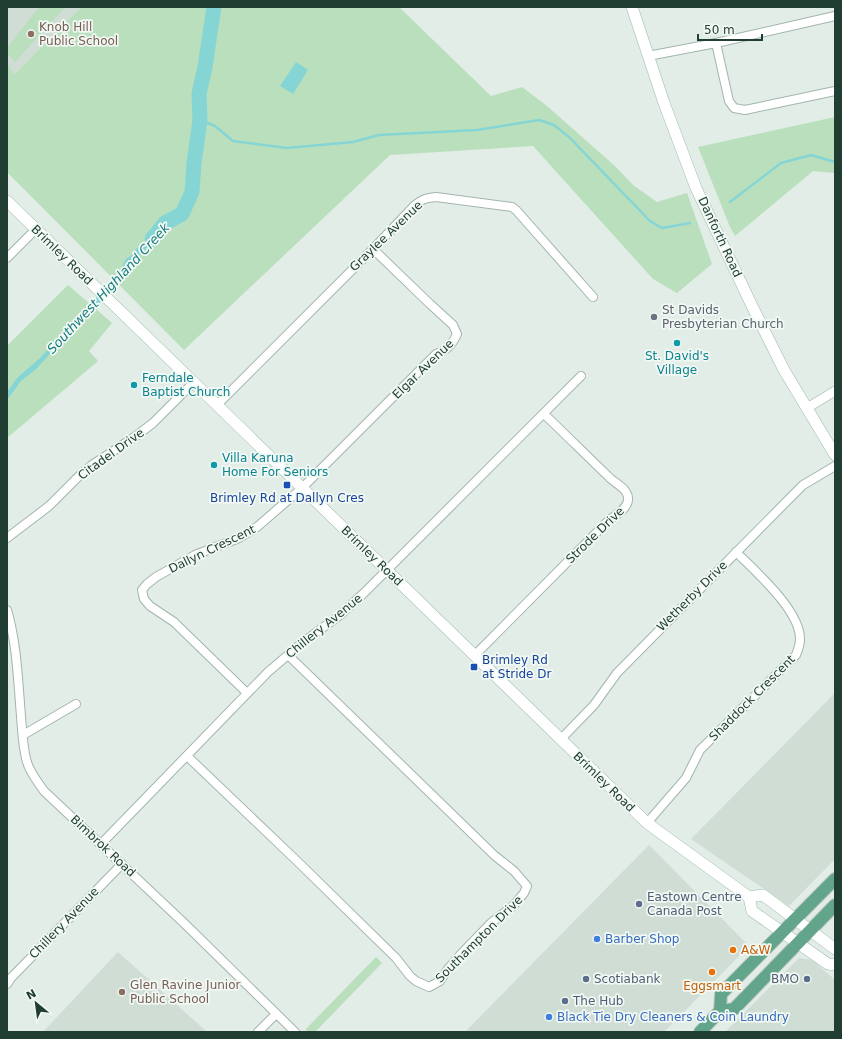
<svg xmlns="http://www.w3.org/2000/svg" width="842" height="1039" viewBox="0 0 842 1039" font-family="'DejaVu Sans',sans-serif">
<rect width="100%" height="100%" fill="#e1ede6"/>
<g fill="#cfddd4">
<polygon points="7,7 81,7 14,75 7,62"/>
<polygon points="835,693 835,859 789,906 691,839"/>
<polygon points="649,845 749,946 664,1032 465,1032"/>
<polygon points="118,952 207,1032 43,1032"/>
<polygon points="799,958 812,960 835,980 835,1032 725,1032"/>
</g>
<g fill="#b9dfbd">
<polygon points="39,7 65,7 15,62 7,53 7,48"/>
<polygon points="81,7 399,7 491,96 522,87 547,106 616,167 633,185 657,202 687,193 712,264 677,293 653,279 533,146 390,155 184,350 7,172 7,62 14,75"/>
<polygon points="835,117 835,173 813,171 735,236 730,227 698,147"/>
<polygon points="68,285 112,323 89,351 98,361 7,438 7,346"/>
<polygon points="376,957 382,963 315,1032 308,1032 306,1029"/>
</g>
<g fill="#86d5d5">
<polygon points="296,62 308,70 293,94 280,86"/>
<polygon points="165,223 154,242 138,256 133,265 125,272 123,280 120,281 89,315 86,317 75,327 69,335 63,340 35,370 21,381 7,400 7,392 17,378 40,358 118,274 126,259 132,255 136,249 146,243"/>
</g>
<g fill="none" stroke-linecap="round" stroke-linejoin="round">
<g stroke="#86d5d5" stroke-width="2.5">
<polyline points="200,120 215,126 233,141 287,148 353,142 379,135 477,130 539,120 554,125 569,137 650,221 662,228 690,223"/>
<polyline points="730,202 781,163 811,155 835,162"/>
</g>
<polyline stroke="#86d5d5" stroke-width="15" points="152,239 165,223 182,214 192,192 194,163 200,120 199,94 205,67 214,7"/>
<defs>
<g id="minor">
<polyline points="716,43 729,101 734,108 745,110 835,91"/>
<polyline points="648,56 716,43 835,16"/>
<polyline points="7,258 36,229"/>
<path d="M 217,405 L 373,249 L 415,205 C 423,199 426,198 436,197 L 512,207 L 516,210 L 593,297"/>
<polyline points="7,538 49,506 80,475 92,465 136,436 153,423 194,382"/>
<path d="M 7,610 C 17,644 18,681 21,716 C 22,730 23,749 27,762 C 30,773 38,782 44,791 L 185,924 L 295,1032"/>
<path d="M 475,655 L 609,520 C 616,515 629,508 628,498 C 628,495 627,494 626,492 C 622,486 615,483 610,478 C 588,457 566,435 544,414"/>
<path d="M 247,693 L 174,622 L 150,606 L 144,599 L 142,590 L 147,584 L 156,577 L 195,555 L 239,538 L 257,527 L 302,488 L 436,354 C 447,350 452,345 457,334 L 453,325 L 430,304 L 373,249"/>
<polyline points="23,735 76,704"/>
<polyline points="561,739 594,705 617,673 789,499 803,485 835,466"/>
<polyline points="187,756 297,861 396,958 410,976 416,981 429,987 440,981 448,969 461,954 491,923 513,906 524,893 527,886 514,871 494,855 288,655"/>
<path d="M 647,823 L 686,778 L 700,750 L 796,655 C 798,650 800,645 800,640 C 801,611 756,572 736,552"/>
<polyline points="101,844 268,672 302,643 340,615 364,593 581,376"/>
<polyline points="7,984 11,978 122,864"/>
<polyline points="258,1032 276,1014"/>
</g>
<polyline id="tertiary" points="807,408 835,391"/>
<g id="secondary">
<polyline points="632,7 664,103 696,188 753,308 784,370 835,455"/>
<polyline points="7,201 647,823 749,897 752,911 828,964 835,965"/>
<polyline points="749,897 763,895 835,949"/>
</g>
<g id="primary">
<polyline points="720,1011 721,994 835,879"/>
<polyline points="700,1032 720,1011 734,1009 835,905"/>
</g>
</defs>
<use href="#minor" stroke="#a3b5ac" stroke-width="10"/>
<use href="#tertiary" stroke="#a3b5ac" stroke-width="10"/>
<use href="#secondary" stroke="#9fb9ac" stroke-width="12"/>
<use href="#primary" stroke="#c1c9c6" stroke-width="14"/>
<use href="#minor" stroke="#fff" stroke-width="8"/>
<use href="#tertiary" stroke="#fff" stroke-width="9"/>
<use href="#secondary" stroke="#fff" stroke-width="11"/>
<use href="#primary" stroke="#63a58a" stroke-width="12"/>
</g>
<g fill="#8d6e63" stroke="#f2f9f4" stroke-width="1.5">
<circle cx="31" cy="34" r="4"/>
<circle cx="122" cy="992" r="4"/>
</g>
<circle fill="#6b7280" stroke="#f2f9f4" stroke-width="1.5" cx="654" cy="317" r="4"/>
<g fill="#0f9aa8" stroke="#f2f9f4" stroke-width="1.5">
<circle cx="677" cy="343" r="4"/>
<circle cx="134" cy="385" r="4"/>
<circle cx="214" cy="465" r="4"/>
</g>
<g fill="#1a4fb4" stroke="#f2f9f4" stroke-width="1.5">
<rect x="283" y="481" width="8" height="8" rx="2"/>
<rect x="470" y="663" width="8" height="8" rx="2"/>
</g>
<g fill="#5c6f8a" stroke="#f2f9f4" stroke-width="1.5">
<circle cx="639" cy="904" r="4"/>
<circle cx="586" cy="979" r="4"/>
<circle cx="807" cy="979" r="4"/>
<circle cx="565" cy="1001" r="4"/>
</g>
<g fill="#3f7fe0" stroke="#f2f9f4" stroke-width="1.5">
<circle cx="597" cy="939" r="4"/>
<circle cx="549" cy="1017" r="4"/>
</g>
<g fill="#e8710a" stroke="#f2f9f4" stroke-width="1.5">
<circle cx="733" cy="950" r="4"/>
<circle cx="712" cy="972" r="4"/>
</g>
<g text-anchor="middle" stroke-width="3.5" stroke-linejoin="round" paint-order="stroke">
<g font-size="12" fill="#785e54" stroke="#f2f9f4" text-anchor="start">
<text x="39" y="31">Knob Hill<tspan x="39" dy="14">Public School</tspan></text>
<text x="130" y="989">Glen Ravine Junior<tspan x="130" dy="14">Public School</tspan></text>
</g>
<g font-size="12" fill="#203e32" stroke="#f2f9f4">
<text transform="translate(386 236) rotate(-44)" y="4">Graylee Avenue</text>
<text transform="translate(720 237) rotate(65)" y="4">Danforth Road</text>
<text transform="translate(62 255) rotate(44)" y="4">Brimley Road</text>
<text transform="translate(423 369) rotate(-44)" y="4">Elgar Avenue</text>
<text transform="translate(111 454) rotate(-36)" y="4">Citadel Drive</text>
<text transform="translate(595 535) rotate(-44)" y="4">Strode Drive</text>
<text transform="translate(212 549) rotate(-26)" y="4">Dallyn Crescent</text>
<text transform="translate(372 556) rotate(44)" y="4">Brimley Road</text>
<text transform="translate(692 596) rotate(-45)" y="4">Wetherby Drive</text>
<text transform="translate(324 626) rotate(-39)" y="4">Chillery Avenue</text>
<text transform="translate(752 698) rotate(-45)" y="4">Shaddock Crescent</text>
<text transform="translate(604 782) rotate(44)" y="4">Brimley Road</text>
<text transform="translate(103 846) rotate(43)" y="4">Bimbrok Road</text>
<text transform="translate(64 923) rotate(-46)" y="4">Chillery Avenue</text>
<text transform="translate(479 939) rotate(-45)" y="4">Southampton Drive</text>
</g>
<g font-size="12" fill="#5b616d" stroke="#f2f9f4" text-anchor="start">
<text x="662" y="314">St Davids<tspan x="662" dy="14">Presbyterian Church</tspan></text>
</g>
<g font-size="12" fill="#0d838f" stroke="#f2f9f4" text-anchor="start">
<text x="677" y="360" text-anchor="middle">St. David's<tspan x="677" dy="14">Village</tspan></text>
<text x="142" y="382">Ferndale<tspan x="142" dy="14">Baptist Church</tspan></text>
<text x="222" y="462">Villa Karuna<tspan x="222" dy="14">Home For Seniors</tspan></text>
</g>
<g font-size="12" fill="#164399" stroke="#f2f9f4">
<text x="287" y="502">Brimley Rd at Dallyn Cres</text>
<text x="482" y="664" text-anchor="start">Brimley Rd<tspan x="482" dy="14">at Stride Dr</tspan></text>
</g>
<g font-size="12" fill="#4e5e75" stroke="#f2f9f4" text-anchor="start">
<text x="647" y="901">Eastown Centre<tspan x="647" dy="14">Canada Post</tspan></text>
<text x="594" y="983">Scotiabank</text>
<text x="799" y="983" text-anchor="end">BMO</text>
<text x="573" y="1005">The Hub</text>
</g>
<g font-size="12" fill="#366cbe" stroke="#f2f9f4" text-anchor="start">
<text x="605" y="943">Barber Shop</text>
<text x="557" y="1021">Black Tie Dry Cleaners &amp; Coin Laundry</text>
</g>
<g font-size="12" fill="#c56008" stroke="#f2f9f4" text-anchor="start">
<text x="741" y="954">A&amp;W</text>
<text x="712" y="990" text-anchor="middle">Eggsmart</text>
</g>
<g font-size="13" font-style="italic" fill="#177d7e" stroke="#f2f9f4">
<text transform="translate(108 288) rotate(-47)" y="5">Southwest Highland Creek</text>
</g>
</g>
<rect width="842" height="1039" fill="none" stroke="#203e32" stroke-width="16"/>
<g transform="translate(36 1003) rotate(331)" stroke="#f2f9f4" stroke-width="3" paint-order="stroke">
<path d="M0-3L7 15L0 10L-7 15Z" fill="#203e32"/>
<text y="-6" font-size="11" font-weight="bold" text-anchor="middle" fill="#203e32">N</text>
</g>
<path d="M698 34v6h64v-6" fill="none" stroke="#203e32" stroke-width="2"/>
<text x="704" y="34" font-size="12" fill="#203e32" stroke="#f2f9f4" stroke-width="3" paint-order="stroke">50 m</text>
</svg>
